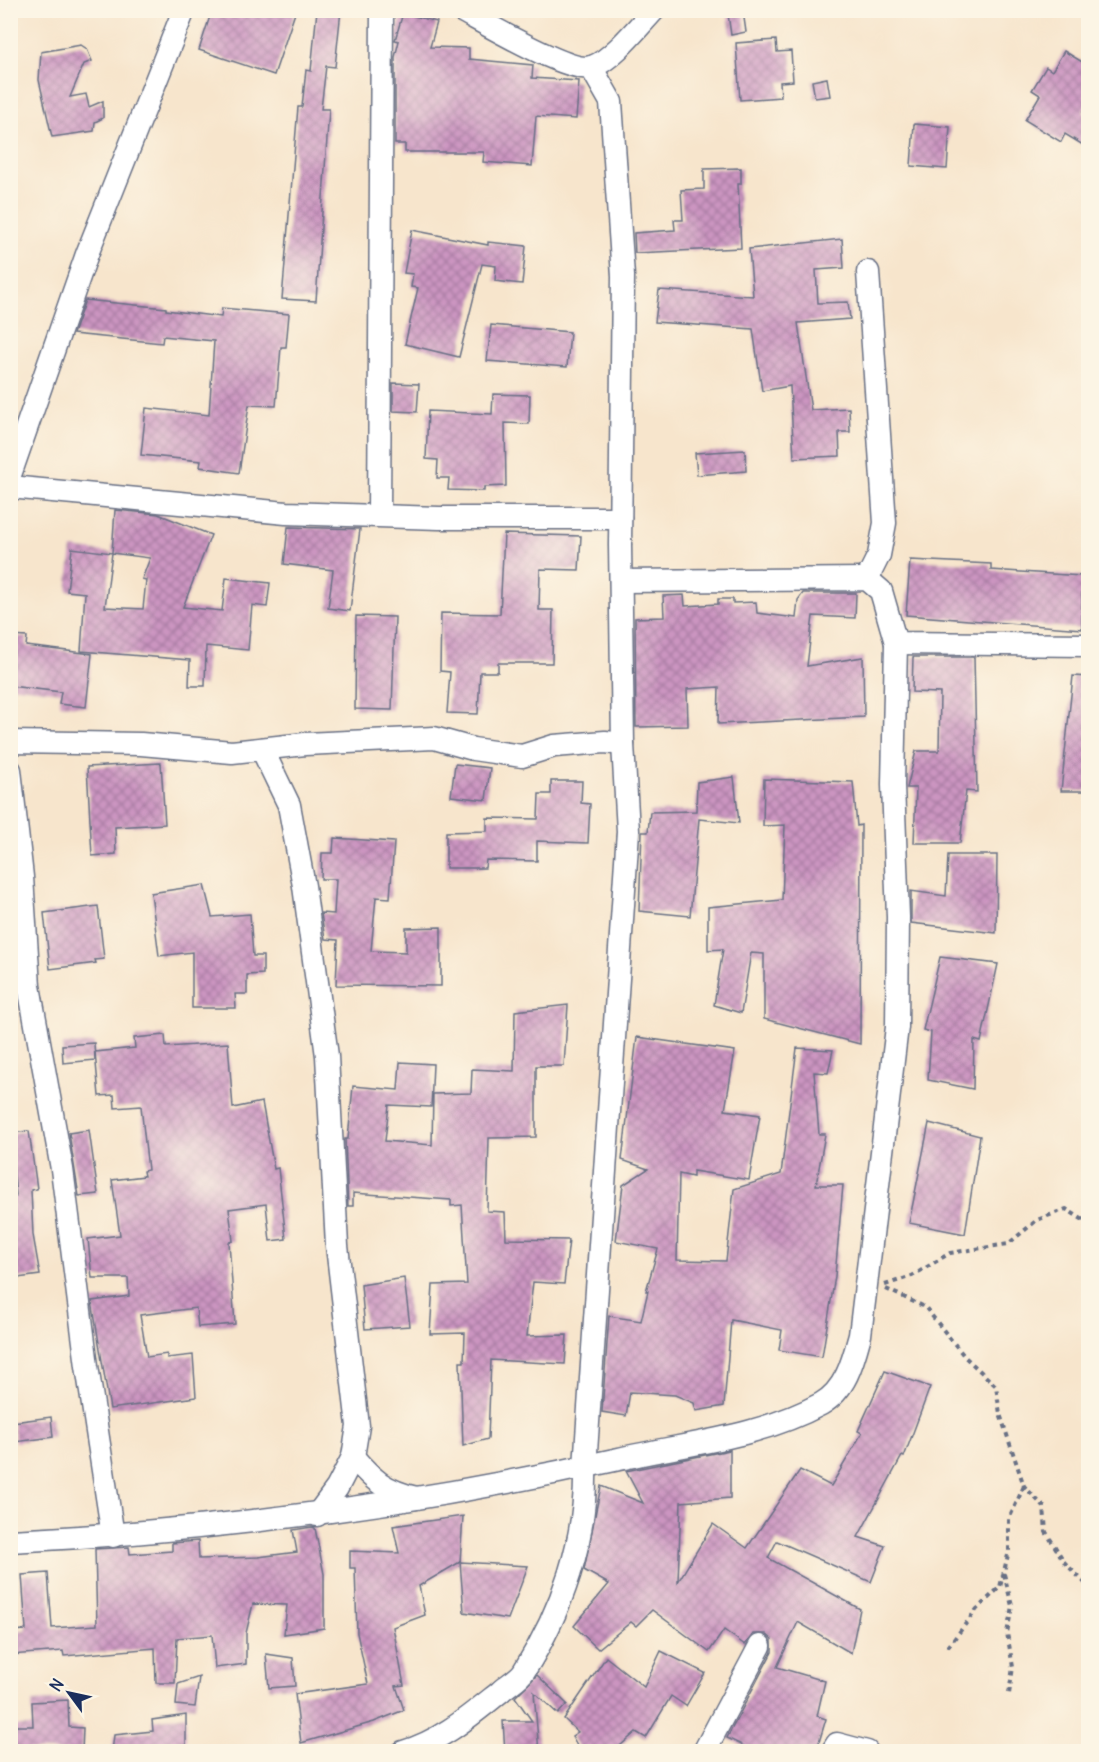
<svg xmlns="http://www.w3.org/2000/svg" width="1099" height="1762" viewBox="0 0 1099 1762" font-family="Delius,sans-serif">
<defs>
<pattern id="building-cross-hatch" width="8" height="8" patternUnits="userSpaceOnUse" patternTransform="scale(1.5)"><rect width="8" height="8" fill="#cc95c1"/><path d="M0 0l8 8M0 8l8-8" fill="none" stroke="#a57aa0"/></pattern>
</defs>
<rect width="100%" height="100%" fill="#fcf5e5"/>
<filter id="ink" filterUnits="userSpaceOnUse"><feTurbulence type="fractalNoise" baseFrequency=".0167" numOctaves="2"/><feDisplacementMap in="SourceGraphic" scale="12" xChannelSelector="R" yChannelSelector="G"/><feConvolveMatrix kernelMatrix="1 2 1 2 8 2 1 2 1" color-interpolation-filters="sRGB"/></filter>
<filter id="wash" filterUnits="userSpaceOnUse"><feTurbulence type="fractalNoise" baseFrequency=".008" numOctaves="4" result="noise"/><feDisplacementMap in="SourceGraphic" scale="24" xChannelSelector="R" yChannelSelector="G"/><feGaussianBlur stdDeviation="1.35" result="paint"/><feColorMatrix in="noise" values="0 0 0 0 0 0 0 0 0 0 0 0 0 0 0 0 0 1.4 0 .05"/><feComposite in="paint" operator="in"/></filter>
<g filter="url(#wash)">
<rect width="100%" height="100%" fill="#f7e5cc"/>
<g id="blocks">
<g fill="url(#building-cross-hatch)" fill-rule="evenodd">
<polygon points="212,10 296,10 274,75 199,50"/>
<polygon points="317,10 341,10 335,67 326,66 321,109 329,109 316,301 282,299 298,107 302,107 306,70 311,71"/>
<polygon points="743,11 746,32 731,35 728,14"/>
<polygon points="403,13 437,22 430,47 469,48 469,59 533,65 532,78 579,81 576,119 536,116 532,166 483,162 484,152 405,152 405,144 395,144 395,57 399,41 395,40"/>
<polygon points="776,40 777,52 791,51 793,81 780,82 781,97 740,100 736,43"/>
<polygon points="81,45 87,49 92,61 84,64 70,97 86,94 89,107 103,101 103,118 95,122 94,131 52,137 39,80 41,52"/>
<polygon points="1064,51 1089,66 1089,103 1083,112 1089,116 1089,135 1083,145 1065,134 1061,142 1025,120 1040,95 1032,90 1046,67 1052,71"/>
<polygon points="827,78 830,96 815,98 812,81"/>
<polygon points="914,124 950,127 947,169 911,166"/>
<polygon points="741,168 741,184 738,184 741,248 635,253 634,233 675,230 674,220 683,220 681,190 704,189 704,169"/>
<polygon points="412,230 488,245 488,242 526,246 522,284 495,281 496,266 482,264 459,357 405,344 418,288 411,287 413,274 404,273"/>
<polygon points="842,239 844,268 816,270 818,303 848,302 850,319 798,323 811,410 849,408 850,432 839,432 840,456 794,458 790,386 762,391 753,329 655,322 659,290 753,296 749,249"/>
<polygon points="85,300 166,308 166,310 221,317 222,308 289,314 286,347 281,347 276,406 249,405 239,473 200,467 201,461 141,455 146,408 209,415 214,341 163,336 162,343 73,334"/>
<polygon points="491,325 570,332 567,367 487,361"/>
<polygon points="393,383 419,384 417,412 393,411"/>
<polygon points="493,394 530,395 529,424 505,423 506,486 484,487 484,491 448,490 449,478 437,478 438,460 426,459 428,411 492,414"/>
<polygon points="745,450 746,471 697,475 695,453"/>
<path d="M 115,510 L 158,514 L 211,535 L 183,607 L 222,611 L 226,578 L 270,583 L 267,607 L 252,605 L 248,650 L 206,646 L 205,686 L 189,686 L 190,660 L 81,651 L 85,593 L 67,591 L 72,548 L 112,553 ZM 112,553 L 150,558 L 142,579 L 146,580 L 143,609 L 105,607 Z"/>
<polygon points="288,527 360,529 350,611 328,608 333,570 284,564"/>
<polygon points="504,534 581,536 579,570 540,569 539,610 553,610 552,663 498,663 498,672 480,672 478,714 447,713 450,672 440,671 441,613 500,614"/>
<polygon points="910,560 991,564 991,570 1082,576 1082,629 906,615"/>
<polygon points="803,593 856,593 855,618 813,616 807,666 863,657 864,717 718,724 719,687 687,689 688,726 636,727 635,618 664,617 663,596 684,595 685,606 718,604 718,599 733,599 733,603 756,602 757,613 796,618 798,600"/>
<polygon points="356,616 395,617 392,710 355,709"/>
<polygon points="10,636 27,637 26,646 92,654 86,707 59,704 61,692 10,686"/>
<polygon points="913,657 974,657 977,792 966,791 960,843 914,843 916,788 907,788 916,751 939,751 940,693 912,692"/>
<polygon points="1073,676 1089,677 1089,791 1061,791"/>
<polygon points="161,763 165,824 115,827 116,854 92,856 87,767"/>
<polygon points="455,764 490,768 486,800 451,796"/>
<polygon points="734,777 739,823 699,819 690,916 639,911 642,832 648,832 650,812 696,811 697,782"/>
<polygon points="764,779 853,782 857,826 861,825 860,1044 764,1019 764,954 751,953 741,1013 714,1005 723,949 708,950 708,907 782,900 785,825 763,826"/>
<polygon points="551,781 582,781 581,803 590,804 588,843 537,841 537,861 486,860 485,868 446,868 446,832 487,831 487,818 538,819 539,794 551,794"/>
<polygon points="334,838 394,842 390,898 376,897 371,951 406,952 406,928 441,927 441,986 336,985 338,940 325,939 321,913 334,914 336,879 321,879 322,853 333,853"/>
<polygon points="948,855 997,855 996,933 911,923 911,891 946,896"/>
<polygon points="204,885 212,917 250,914 253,956 263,956 263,974 247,975 247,994 235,994 236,1008 192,1008 192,952 159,956 151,893"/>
<polygon points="98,906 104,959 95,960 96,963 50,969 44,913"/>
<polygon points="940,957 998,964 981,1042 974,1040 973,1089 928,1080 931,1032 923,1030"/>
<polygon points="568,1005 564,1066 536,1066 536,1137 489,1138 487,1211 505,1212 506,1239 569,1240 564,1284 533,1282 527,1336 567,1335 565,1364 491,1360 488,1439 463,1446 460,1362 464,1362 465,1333 430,1334 433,1285 467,1284 462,1205 451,1206 451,1200 353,1193 353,1206 348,1206 345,1139 348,1139 353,1086 398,1090 400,1062 433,1064 431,1107 389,1105 385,1141 432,1145 433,1094 471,1093 472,1069 514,1071 515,1011"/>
<polygon points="165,1035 166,1047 228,1043 233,1108 262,1102 274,1169 278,1168 286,1239 270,1241 266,1204 229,1209 233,1241 229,1242 235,1324 198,1327 196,1308 140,1315 147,1357 167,1354 167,1358 193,1355 196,1397 110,1409 92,1301 129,1296 128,1278 92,1278 88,1239 120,1235 112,1180 144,1176 143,1171 148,1170 141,1106 115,1108 114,1095 99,1096 95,1052 135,1048 134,1038"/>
<polygon points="637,1037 735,1051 725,1110 760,1115 749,1180 693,1171 693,1177 679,1174 677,1260 726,1261 734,1189 781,1174 797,1048 833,1050 828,1073 814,1072 819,1134 825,1134 816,1185 843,1185 835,1276 822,1357 779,1350 782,1330 731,1320 724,1406 696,1411 694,1403 675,1395 630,1392 626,1416 602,1412 609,1316 641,1321 648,1291 646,1291 658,1249 616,1241 623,1185 648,1169 622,1160"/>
<polygon points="94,1043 95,1060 63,1063 62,1045"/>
<polygon points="929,1123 980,1136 965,1234 909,1223"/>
<polygon points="89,1130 98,1194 79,1196 69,1133"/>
<polygon points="29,1131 37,1189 31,1190 33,1235 40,1275 10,1279 10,1197 16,1196 10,1133"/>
<polygon points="404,1278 410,1326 365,1329 361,1285"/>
<polygon points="885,1371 930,1387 904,1457 902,1456 858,1537 885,1546 871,1582 777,1541 768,1558 860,1609 851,1653 798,1622 777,1667 825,1681 817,1716 826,1719 816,1752 756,1752 727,1738 772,1652 772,1639 766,1634 753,1634 745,1645 724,1630 709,1652 652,1610 636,1626 631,1622 598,1649 574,1626 609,1584 584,1570 601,1486 643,1503 626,1471 730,1450 730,1498 681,1502 678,1582 713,1524 747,1548 800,1470 831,1486 862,1433 858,1431"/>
<polygon points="51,1417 53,1437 15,1442 13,1422"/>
<polygon points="463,1516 460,1562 419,1586 425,1615 393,1627 404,1685 396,1686 404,1710 374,1722 301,1743 295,1694 368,1684 357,1633 355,1568 350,1568 350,1551 399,1553 393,1526"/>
<polygon points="312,1527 315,1528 324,1574 324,1628 284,1634 287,1605 253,1604 246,1633 246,1664 215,1668 212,1635 177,1638 175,1683 156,1683 155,1648 64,1656 63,1651 10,1655 10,1631 26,1630 22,1575 48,1573 52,1628 97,1625 95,1549 129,1547 130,1554 172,1551 172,1543 198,1541 199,1559 258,1557 297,1552 293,1530"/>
<polygon points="460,1562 528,1566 508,1619 464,1612"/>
<polygon points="661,1651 705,1673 686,1706 671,1696 646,1738 636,1732 613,1752 581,1752 572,1736 578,1732 564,1719 606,1657 644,1687"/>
<polygon points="266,1654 293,1658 295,1686 269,1688"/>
<polygon points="537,1675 567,1704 558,1714 534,1692 539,1752 505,1752 503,1721 532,1721 515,1697"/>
<polygon points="199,1677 195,1707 176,1705 178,1684"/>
<polygon points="68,1700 69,1727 83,1728 82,1752 10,1750 10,1726 33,1726 32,1702"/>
<polygon points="186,1715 186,1752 112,1752 114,1735 153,1731 152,1720"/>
</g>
</g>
</g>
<g filter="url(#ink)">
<use href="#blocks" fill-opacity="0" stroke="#686f84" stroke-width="1.5"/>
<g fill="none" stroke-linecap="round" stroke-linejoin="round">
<defs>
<g id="minor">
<path d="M 460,10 C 483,22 570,74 592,67 C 612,60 639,26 654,10"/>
<polyline points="10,475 87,254 184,10"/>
<polyline points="10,487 286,513 439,518 620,518"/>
<polyline points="379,515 382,10"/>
<polyline points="867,579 879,555 885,523 868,272"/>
<polyline points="621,581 867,579 881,591 896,643 1088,645"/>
<polyline points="10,742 141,744 232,752 305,744 434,738 473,749 522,756 554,746 605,742 623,744"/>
<polyline points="262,749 289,805 304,886 327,1056 337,1246 358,1426 353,1457 337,1488 317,1515"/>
<polyline points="10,770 22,877 29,986 62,1169 87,1366 113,1536"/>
<path d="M 353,1457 C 374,1481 384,1490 416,1498"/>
<path d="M 10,1541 C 216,1531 418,1504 619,1459 C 688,1443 758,1438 821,1404 C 846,1390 853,1361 860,1335 L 897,1027 L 898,917 L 893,785 L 896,643"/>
<path d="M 403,1752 C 440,1742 471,1715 500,1692 C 507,1685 519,1679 524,1671 C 562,1611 587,1539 585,1467 L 628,831 L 623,744 L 620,545 L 623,276 L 611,102 L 591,67"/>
<polyline points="704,1752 760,1646"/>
<polyline points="832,1752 837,1744 867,1752"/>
</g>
</defs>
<use href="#minor" stroke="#686f84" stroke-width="25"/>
<g stroke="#686f84" stroke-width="4" stroke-dasharray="4.5 4.5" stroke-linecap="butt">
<polyline points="885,1285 912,1276 950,1253 1008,1244 1037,1220 1066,1209 1088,1223"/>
<polyline points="886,1289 925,1307 965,1357 996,1386 1000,1414 1024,1486 1044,1507 1046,1532 1065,1563 1088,1586"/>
<polyline points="1004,1574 1012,1606 1007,1633 1013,1667 1009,1694"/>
<polyline points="948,1647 977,1609 1000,1587 1009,1551 1009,1519 1024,1486"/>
<polyline points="1084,1752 1088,1745"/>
</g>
<use href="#minor" stroke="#fff" stroke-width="22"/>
</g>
</g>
<rect width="1099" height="1762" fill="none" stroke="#fcf5e5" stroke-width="36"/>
<g transform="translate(69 1693) rotate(303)" stroke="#fcf5e5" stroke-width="4.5" paint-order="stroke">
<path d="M0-4.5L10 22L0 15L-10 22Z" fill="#1b2f5e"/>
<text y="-9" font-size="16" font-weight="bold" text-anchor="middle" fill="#1b2f5e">N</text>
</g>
</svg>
